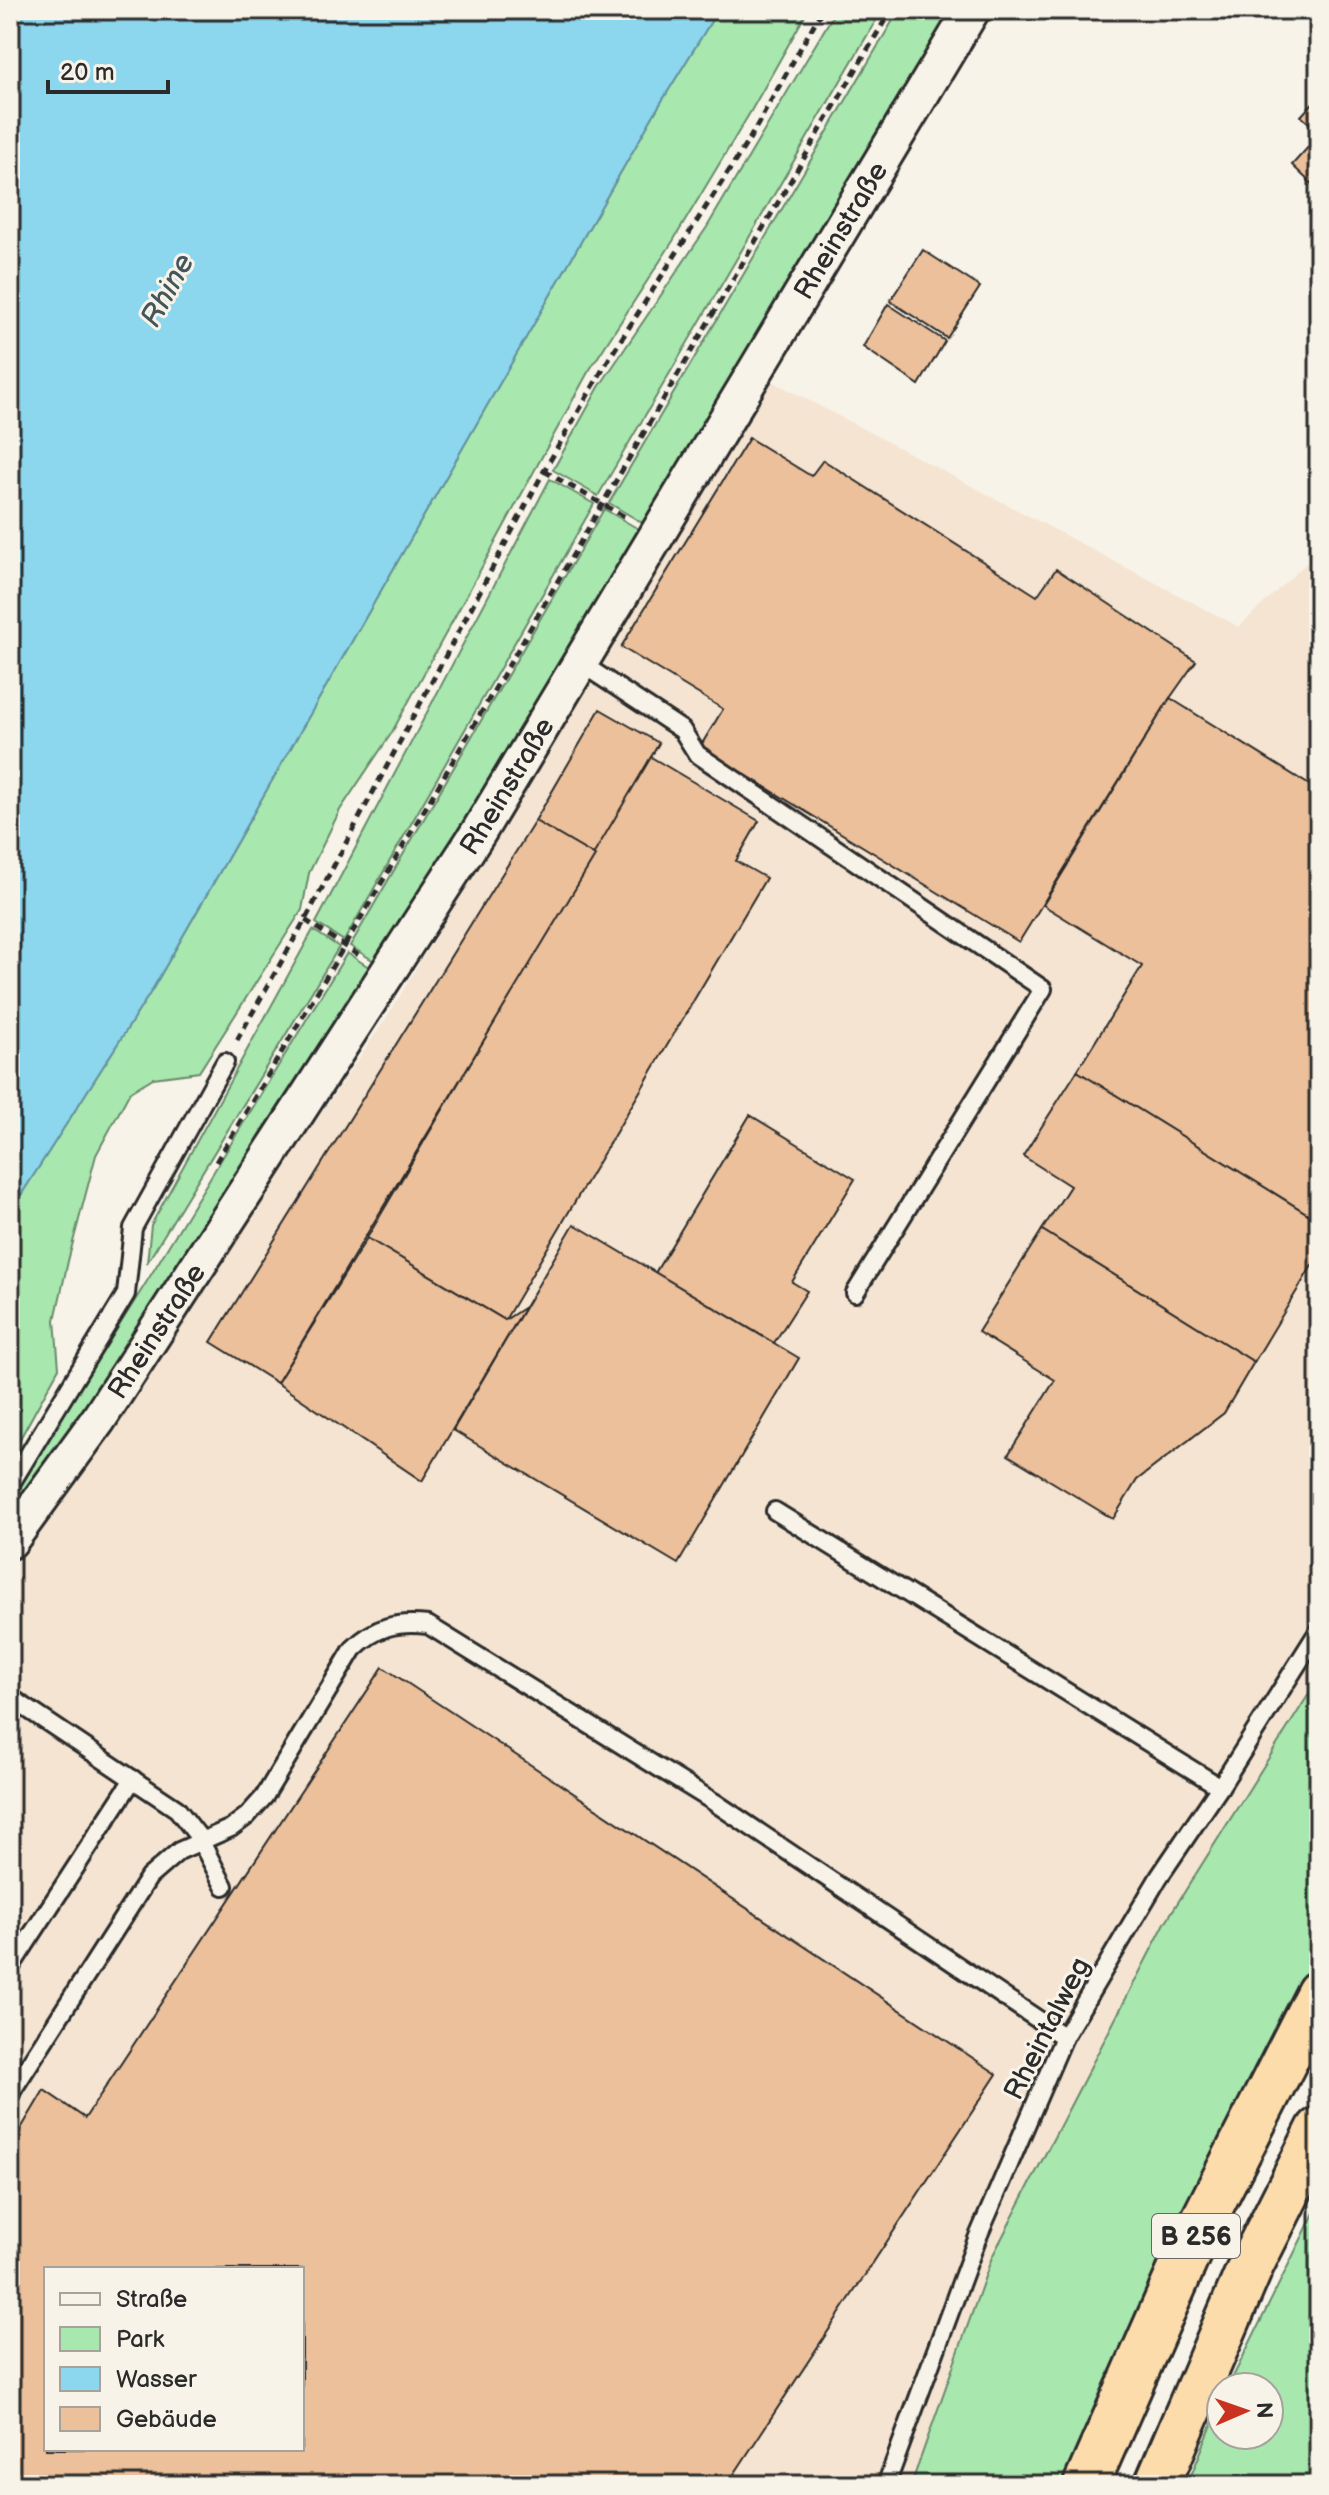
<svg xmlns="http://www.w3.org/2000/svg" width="1329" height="2495" viewBox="0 0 1329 2495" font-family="'Balsamiq Sans',sans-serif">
<rect width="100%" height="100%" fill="#f7f3e8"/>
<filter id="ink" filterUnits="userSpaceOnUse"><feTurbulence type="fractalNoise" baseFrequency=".0125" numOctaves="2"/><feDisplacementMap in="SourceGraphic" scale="16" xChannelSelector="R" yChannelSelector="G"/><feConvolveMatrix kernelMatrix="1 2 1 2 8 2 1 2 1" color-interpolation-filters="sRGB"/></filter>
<g filter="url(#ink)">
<path fill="#f4e4d1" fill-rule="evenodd" d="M 770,380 L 1239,627 L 1319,551 L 1319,1678 L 1165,1924 L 993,2257 L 911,2485 L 10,2485 L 10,1567 L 387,1017 ZM 46,2269 L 302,2269 L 302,2449 L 46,2449 Z"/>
<g fill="#a8e7ae" stroke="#6a896c" stroke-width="2">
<polygon points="718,10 808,10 751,111 673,241 587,374 391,734 340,810 309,873 302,910 199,1072 153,1078 130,1092 96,1155 68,1261 55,1320 59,1368 10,1457 10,1212 152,990 657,109"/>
<polygon points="836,10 882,10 598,496 553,470 599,387 707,227"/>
<polygon points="899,10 951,10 646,525 609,503"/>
<polygon points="550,479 594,504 344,941 316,923"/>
<polygon points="604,509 642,531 379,964 350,946"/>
<polygon points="313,930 339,947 147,1263 151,1225"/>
<polygon points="347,953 375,971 174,1288 17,1511 10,1505 10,1500 149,1278"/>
<polygon points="1319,1678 1319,1953 1143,2297 1062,2485 911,2485 992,2257 1165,1923"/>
<polygon points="1319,2203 1319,2485 1187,2485 1221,2403 1221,2435 1269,2435 1269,2387 1228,2387"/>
</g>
<polygon fill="#8cd7ed" stroke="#65929f" stroke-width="2" points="10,10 718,10 657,109 152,990 10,1212"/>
<g fill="#ecc09b" stroke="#2b2b2b" stroke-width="2" fill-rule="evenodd">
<polygon points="1319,96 1319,132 1301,116"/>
<polygon points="1319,135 1319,187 1317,189 1292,165"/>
<polygon points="923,250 980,287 947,338 890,301"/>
<polygon points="888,304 945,341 919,385 863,347"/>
<polygon points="749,438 811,476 823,460 1037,596 1056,569 1196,661 1170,698 1019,942 700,747 723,709 621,647"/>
<polygon points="1170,698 1319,791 1319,1221 1077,1071 1142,966 1043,905"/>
<polygon points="600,709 659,743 595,856 535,821"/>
<polygon points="651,757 759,821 736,861 766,878 505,1320 367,1238"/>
<polygon points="535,821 595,856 277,1383 211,1342"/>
<polygon points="1077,1071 1319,1221 1319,1254 1254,1362 1042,1230 1070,1186 1023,1156"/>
<polygon points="750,1115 855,1179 792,1282 807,1291 774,1343 655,1273"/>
<polygon points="574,1224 799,1358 678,1564 453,1430"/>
<polygon points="1042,1230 1254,1362 1224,1413 1137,1480 1113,1519 1008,1455 1055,1380 978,1332"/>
<polygon points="367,1238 505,1320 525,1307 422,1481 277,1383"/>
<path d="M 383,1667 L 997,2074 L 727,2485 L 10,2485 L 10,2147 L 44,2090 L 85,2118 ZM 46,2269 L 302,2269 L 302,2449 L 46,2449 Z"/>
</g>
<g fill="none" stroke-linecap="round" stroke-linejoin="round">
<defs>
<g id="service">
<polyline points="582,664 682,730 697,754 1043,989 855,1293"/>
<polyline points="10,1485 126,1294 133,1228 225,1062"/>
<polyline points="775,1511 1220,1787"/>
<polyline points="10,1697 177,1809 198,1836 224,1886"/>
<polyline points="10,1968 133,1779"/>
<path d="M 10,2094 L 149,1877 L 179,1851 L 231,1828 L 247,1816 L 264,1797 L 353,1649 C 375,1627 397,1621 428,1625 L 714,1802 L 1064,2037"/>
<polyline points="886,2485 977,2239 1064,2037 1159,1877 1220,1787 1319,1630"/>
</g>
<g id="minor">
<path id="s1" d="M 10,1541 L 98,1420 L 478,833 L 972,10"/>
</g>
<g id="trunk">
<polyline points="1086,2485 1195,2237 1319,1993"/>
<polyline points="1157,2485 1252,2263 1319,2130"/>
</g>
</defs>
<use href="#service" stroke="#2b2b2b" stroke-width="22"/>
<use href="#minor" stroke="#2b2b2b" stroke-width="40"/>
<use href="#trunk" stroke="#2b2b2b" stroke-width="50"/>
<g stroke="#2b2b2b" stroke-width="5" stroke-dasharray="8 6" stroke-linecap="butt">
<polyline points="544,471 627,518"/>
<polyline points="305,920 358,955"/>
<polyline points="237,1040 305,920 544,471 610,357 750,138 822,10"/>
<path d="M 216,1162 C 445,780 665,393 891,10"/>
</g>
<use href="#service" stroke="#f7f3e8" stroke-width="16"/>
<use href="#minor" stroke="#f7f3e8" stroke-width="34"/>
<use href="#trunk" stroke="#fddcac" stroke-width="44"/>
</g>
</g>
<g text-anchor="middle" stroke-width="6" stroke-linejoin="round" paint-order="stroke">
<rect fill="#f7f3e8" stroke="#686764" stroke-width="2" x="1152" y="2214" width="88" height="44" rx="6"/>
<g font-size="26" font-weight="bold" fill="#2b2b2b">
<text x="1196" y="2245">B 256</text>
</g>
<g font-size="28" fill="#2b2b2b" stroke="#f7f3e8">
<text dy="10" stroke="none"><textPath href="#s1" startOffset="1552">Rheinstraße</textPath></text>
<text dy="10" stroke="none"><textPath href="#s1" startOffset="904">Rheinstraße</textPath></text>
<text dy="10" stroke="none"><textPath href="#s1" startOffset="256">Rheinstraße</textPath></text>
<text transform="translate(1046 2028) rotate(-63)" y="10">Rheintalweg</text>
</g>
<g font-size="30" font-style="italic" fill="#43565c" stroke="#f7f3e8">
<text transform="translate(167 290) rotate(-61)" y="10">Rhine</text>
</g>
</g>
<rect width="1329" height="2495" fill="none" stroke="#f7f3e8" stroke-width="40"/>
<rect x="20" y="20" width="1289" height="2455" fill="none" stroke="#2b2b2b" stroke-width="3" filter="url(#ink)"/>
<rect x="44" y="2267" width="260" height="184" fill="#f7f3e8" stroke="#a5a39c" stroke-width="2"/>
<rect x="60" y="2293" width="40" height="12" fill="#f7f3e8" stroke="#a5a39c" stroke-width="2"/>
<text x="116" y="2307" font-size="24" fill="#2b2b2b">Straße</text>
<rect x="60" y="2327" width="40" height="24" fill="#a8e7ae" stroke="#a5a39c" stroke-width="2"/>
<text x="116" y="2347" font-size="24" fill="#2b2b2b">Park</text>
<rect x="60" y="2367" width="40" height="24" fill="#8cd7ed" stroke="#a5a39c" stroke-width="2"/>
<text x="116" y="2387" font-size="24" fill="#2b2b2b">Wasser</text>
<rect x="60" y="2407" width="40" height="24" fill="#ecc09b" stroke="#a5a39c" stroke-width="2"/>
<text x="116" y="2427" font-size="24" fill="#2b2b2b">Gebäude</text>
<g transform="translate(1245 2411) rotate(88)"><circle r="38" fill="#f7f3e8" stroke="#a5a39c" stroke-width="2"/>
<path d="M0-6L14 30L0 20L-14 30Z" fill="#c8321e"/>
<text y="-12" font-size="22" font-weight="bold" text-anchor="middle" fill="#2b2b2b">N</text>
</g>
<path d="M48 80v12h120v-12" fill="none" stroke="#2b2b2b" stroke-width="4"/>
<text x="60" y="80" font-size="24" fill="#2b2b2b" stroke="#f7f3e8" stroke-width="6" paint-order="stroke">20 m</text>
</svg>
